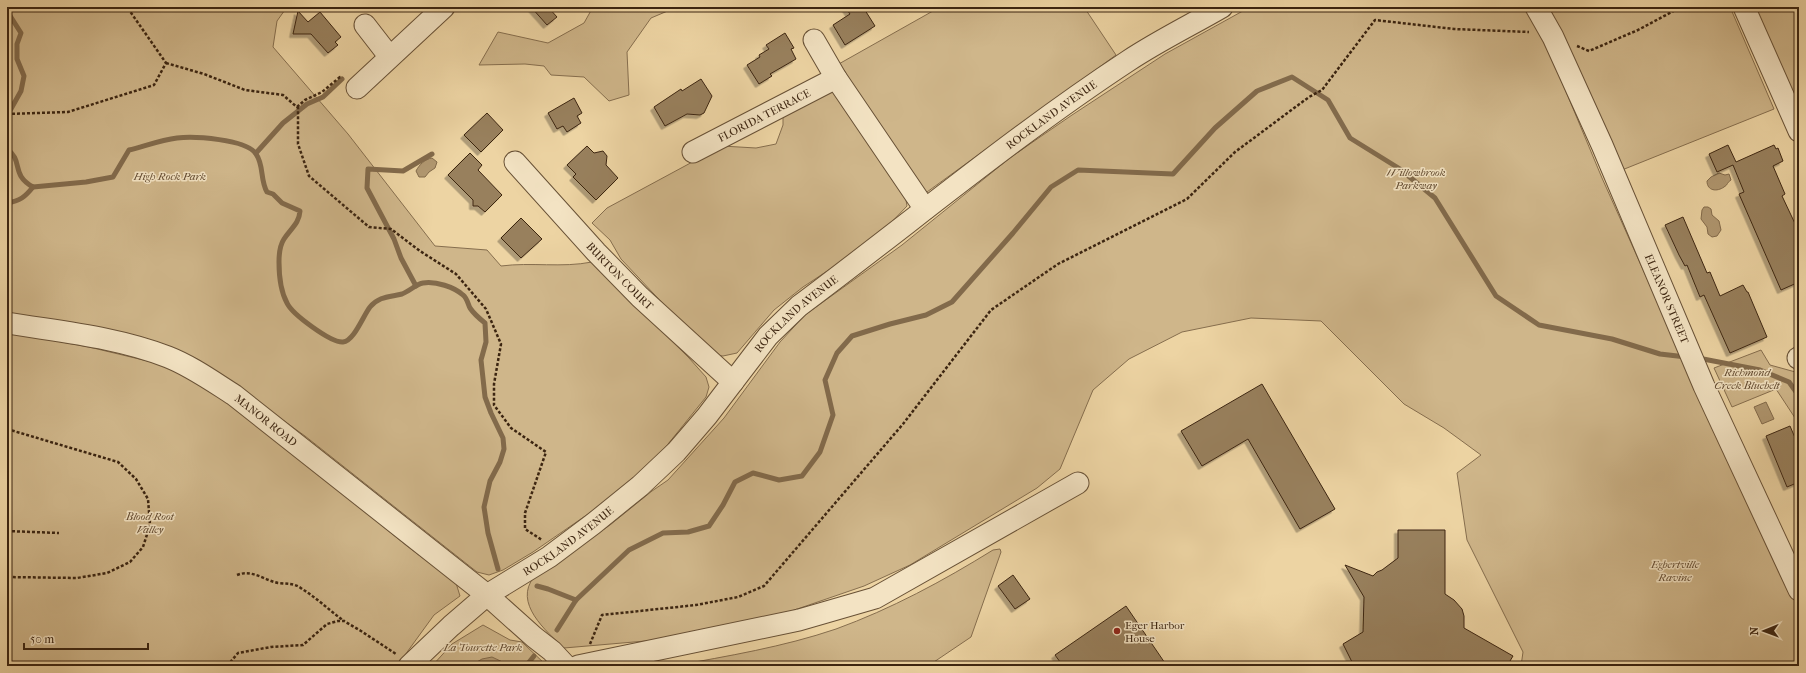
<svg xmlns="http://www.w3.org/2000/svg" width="1806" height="673" viewBox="0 0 1806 673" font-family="'IM FELL French Canon',serif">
<defs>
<filter id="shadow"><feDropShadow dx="-3.5" dy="3.5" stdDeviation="0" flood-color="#0004"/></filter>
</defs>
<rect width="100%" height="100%" fill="#edd4a3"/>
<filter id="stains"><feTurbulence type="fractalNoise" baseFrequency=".005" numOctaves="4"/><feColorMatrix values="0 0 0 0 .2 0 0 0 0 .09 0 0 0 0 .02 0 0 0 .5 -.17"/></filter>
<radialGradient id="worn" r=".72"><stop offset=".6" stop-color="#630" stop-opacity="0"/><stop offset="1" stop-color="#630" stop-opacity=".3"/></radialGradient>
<g fill="#cfb68a" stroke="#866e4e">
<path d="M 7,7 L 287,7 L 277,21 L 273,47 L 348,134 L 435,246 L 487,250 L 501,266 C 531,262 562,268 592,262 L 689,358 L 706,377 L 709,387 L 706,397 L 660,454 L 620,492 L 533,552 L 503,570 L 489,575 L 477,572 L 305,436 L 199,360 L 175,349 L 7,313 Z"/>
<polygon points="593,7 677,7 651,18 627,52 629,95 609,101 584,77 551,75 544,66 525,64 479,65 498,32 548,43 584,23"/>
<polygon points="940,7 1084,7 1116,55 927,192 907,172 837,65"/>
<path d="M 1250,7 L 1527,7 L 1557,70 L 1602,178 L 1726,455 L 1799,610 L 1799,666 L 1521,666 L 1523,652 L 1467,540 L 1457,473 L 1481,455 L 1444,428 L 1404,404 L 1321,321 L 1251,318 L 1182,332 L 1129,359 L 1093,390 L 1060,469 L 1037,488 L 910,565 L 864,586 L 777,616 L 657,640 L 564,648 C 546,631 513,603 534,577 L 610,525 L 652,491 L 668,480 L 724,418 L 780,342 L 805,315 L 902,245 L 1011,157 L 1072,115 L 1165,54 Z"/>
<polygon points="1549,7 1730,7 1774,109 1617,172"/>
<polygon points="1751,7 1799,7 1799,114"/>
<polygon points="832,88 906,200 907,206 884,230 859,250 803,287 774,310 737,353 723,356 715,355 703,346 621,259 610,240 592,223 607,208 722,146 756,148 776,144 783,125 783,109"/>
<polygon points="7,332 89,347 156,363 191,376 258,424 407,546 456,583 460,596 434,615 397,666 7,666"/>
<polygon points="1761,350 1770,365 1799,373 1799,424 1776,389 1732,407 1714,368"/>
<path d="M 1000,549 L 1001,552 L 971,637 L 928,666 L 673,666 C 728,656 783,647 836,629 C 891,609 943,581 993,550 Z"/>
<polygon points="483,625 510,640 522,642 547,666 432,666 452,644"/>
</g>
<g fill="#b19871" stroke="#826a4b">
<path d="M 432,158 L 437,162 L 435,168 L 429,172 L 425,177 L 419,177 L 416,171 C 419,165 425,159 432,158 Z"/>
<path d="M 1719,173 L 1725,175 L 1729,174 L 1731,180 C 1727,182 1728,185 1724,187 C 1717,192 1707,191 1707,181 L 1711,177 Z"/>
<polygon points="1704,207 1708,207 1711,209 1712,215 1719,221 1721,230 1717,236 1712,237 1708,234 1707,227 1701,219 1702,210"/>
<polygon points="1766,402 1774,419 1762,424 1754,407"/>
<polygon points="492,657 511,666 470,666 482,659"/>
</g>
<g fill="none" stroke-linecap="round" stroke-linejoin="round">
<g stroke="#826a4b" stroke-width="5">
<polyline points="7,11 21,33 17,44 17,59 24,76 21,91 7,116"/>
<path d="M 7,149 C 24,161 10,174 33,187 L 86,182 L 113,177 L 129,150 C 145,146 161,140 177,138 C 193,136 247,139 256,154 C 264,165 260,180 267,192 L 273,194 L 282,203 L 300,211 C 299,224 291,228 284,239 C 280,245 279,254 279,262 C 279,275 281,292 287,303 C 292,314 331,343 343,342 C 354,341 363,316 370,307 C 379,296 390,297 402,294 C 410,291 416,284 423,283 C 436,281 454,287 463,295 C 467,298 468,304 470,308 C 474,314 480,319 485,323 L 486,342 L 481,360 L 485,397 L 491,413 L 503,438 L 504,449 L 500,462 L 490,481 L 484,507 L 488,533 L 498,569"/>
<polyline points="256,153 283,123 307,104 323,97 342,79"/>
<path d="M 7,203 C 20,201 25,197 33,187"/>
<polyline points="416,286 401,258 394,239 367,188 368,169 403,171 432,154"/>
<polyline points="1698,358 1760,370 1789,382 1799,396"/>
<polyline points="537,586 548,589 576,600"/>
<polyline points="557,630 576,600 629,550 663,533 688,532 709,526 723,505 735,482 753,473 779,480 802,476 820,452 833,415 825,380 837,353 852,336 890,324 926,315 952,302 1013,233 1051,187 1078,170 1173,174 1215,128 1257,91 1292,77 1328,100 1350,138 1400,169 1435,198 1496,296 1539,325 1612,339 1660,354 1686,357"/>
<polyline points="526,666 534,656"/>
</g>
</g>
<g fill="#98805d" stroke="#3c2511" filter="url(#shadow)">
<polygon points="531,7 548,7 557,17 547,25"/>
<polygon points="845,7 863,7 875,26 845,45 833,25 850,14"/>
<polygon points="298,11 308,22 320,12 341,37 335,42 338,45 328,53 311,34 293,34"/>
<polygon points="785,33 794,48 791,49 796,59 770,74 772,76 759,84 747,65 760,57 759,55 769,49 766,45"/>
<polygon points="701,79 712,96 704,113 700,115 687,114 665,126 654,107 681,89 682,91"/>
<polygon points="574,98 582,113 577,116 581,123 567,132 563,126 557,129 548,113"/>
<polygon points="487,113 503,130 481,152 464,135"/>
<polygon points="1728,145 1736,162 1774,145 1776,149 1778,148 1783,161 1773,166 1785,194 1782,196 1799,232 1799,282 1781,290 1739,194 1744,192 1733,165 1717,172 1709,154"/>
<polygon points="587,146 594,153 603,151 607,156 606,165 618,178 596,200 573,177 576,174 567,165"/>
<polygon points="470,153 482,165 478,170 502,195 485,212 478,206 473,206 473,200 448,175"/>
<polygon points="1683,217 1707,273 1710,272 1720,296 1743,285 1747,292 1748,292 1767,337 1730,353 1704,295 1700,297 1687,265 1685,266 1679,255 1665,225"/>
<polygon points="521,218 542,239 521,258 501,238"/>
<polygon points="1262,384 1335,509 1300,529 1248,439 1202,466 1181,431"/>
<polygon points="1790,426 1799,447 1799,482 1787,487 1766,436"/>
<polygon points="1398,530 1445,530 1445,594 1454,600 1462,609 1464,616 1464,628 1513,656 1507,666 1452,666 1437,662 1420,666 1354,666 1343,644 1363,632 1364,597 1345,565 1373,576 1377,572 1382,570 1398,558"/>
<polygon points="1013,575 1030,599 1015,609 998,586"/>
<polygon points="1126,606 1167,666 1063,666 1055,655"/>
</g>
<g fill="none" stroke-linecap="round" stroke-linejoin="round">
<defs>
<g id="minor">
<path id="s1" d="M 1536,7 L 1553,37 L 1602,145 L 1704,386 L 1799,590"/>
<polyline points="1744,7 1799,131"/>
<polyline points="365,25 389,56"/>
<polyline points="814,40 836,78 925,209"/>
<polyline points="357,88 444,7"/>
<path id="s2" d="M 693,152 L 836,78"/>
<path id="s3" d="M 515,162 L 596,252 L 640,297 L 733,382"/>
<path id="s4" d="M 7,323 C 61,332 117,337 168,357 C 191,366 212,381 234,395 L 487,595 L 534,637 L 552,651 L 566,666"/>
<polyline points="1798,358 1799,358"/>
<path id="s5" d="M 409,666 L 451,626 L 487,595 L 549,557 L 593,524 L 640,486 L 676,452 L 707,416 L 768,336 L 799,306 C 909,224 1014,136 1128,61 C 1158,41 1191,25 1222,7"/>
<polyline points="578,666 799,620 875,598 1078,483"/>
</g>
</defs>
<use href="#minor" stroke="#685136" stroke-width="23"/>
<g stroke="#3c2511" stroke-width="2.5" stroke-dasharray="3 2" stroke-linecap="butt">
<polyline points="1764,8 1769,9 1777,7"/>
<polyline points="1577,46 1589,51 1638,30 1681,7"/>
<polyline points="166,63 204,74 245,90 283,95 298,108 298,144 309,176 369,227 391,229 420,251 456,274 486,309 501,344 494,384 494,405 511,428 546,452 525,513 525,529 542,540"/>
<polyline points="297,107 305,100 322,92 340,77 342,78"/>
<polyline points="7,114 68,112 154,85 166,63 127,7"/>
<polyline points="7,429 118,462 136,479 148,499 150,525 143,547 130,562 107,573 77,578 7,577"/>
<polyline points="7,531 59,533"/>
<path d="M 237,575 C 252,569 264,580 278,583 C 287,584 295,583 302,589 C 317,598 330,611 344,621"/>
<polyline points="590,644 602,615 696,605 738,597 764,586 903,424 991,310 1058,264 1187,199 1235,152 1309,97 1322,90 1375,20 1454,29 1529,32"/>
<polyline points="1294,663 1296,666"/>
<polyline points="227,666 238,653 271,647 303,645 327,624 338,621 344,621 361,631 396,654"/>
</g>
<use href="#minor" stroke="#f3e3c3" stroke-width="21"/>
</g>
<circle fill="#8f2418" stroke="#f3e3c3" stroke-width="1.5" cx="1117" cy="631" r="4"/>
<g text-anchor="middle" stroke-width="3" stroke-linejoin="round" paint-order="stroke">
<g font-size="11" fill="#3c2511" stroke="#f3e3c3">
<text dy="4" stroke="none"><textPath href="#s2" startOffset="80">FLORIDA TERRACE</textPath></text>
<text dy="4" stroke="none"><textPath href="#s5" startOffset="851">ROCKLAND AVENUE</textPath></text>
<text dy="4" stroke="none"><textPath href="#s3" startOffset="155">BURTON COURT</textPath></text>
<text dy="4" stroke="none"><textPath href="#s1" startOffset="320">ELEANOR STREET</textPath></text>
<text dy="4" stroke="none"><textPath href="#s5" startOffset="527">ROCKLAND AVENUE</textPath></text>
<text dy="4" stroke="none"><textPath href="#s4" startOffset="282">MANOR ROAD</textPath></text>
<text dy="4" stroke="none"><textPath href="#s5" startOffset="203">ROCKLAND AVENUE</textPath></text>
</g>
<g font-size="11" font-style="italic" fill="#61492f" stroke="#f3e3c3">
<text x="1416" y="176">Willowbrook<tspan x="1416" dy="13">Parkway</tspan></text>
<text x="170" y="180">High Rock Park</text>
<text x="1747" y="376">Richmond<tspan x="1747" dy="13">Creek Bluebelt</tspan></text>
<text x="150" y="520">Blood Root<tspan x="150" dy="13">Valley</tspan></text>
<text x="1675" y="568">Egbertville<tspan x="1675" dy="13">Ravine</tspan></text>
<text x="483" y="651">La Tourette Park</text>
</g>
<g font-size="11" fill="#3c2511" stroke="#f3e3c3" text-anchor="start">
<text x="1125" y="629">Eger Harbor<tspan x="1125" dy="13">House</tspan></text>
</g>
</g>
<rect width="1806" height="673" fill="none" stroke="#edd4a3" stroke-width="24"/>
<rect x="8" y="8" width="1790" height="657" fill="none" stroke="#3c2511" stroke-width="2"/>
<rect x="12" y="12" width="1782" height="649" fill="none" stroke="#3c2511"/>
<g transform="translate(1764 631) rotate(269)" stroke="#f3e3c3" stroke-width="3" paint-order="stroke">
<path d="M0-3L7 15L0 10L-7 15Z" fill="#3c2511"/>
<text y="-6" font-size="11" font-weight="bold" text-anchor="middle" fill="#3c2511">N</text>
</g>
<path d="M24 643v6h124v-6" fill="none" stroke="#3c2511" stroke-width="2"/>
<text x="30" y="643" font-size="12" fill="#3c2511" stroke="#f3e3c3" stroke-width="3" paint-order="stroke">50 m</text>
<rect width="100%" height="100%" filter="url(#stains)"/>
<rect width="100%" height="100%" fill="url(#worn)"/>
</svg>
